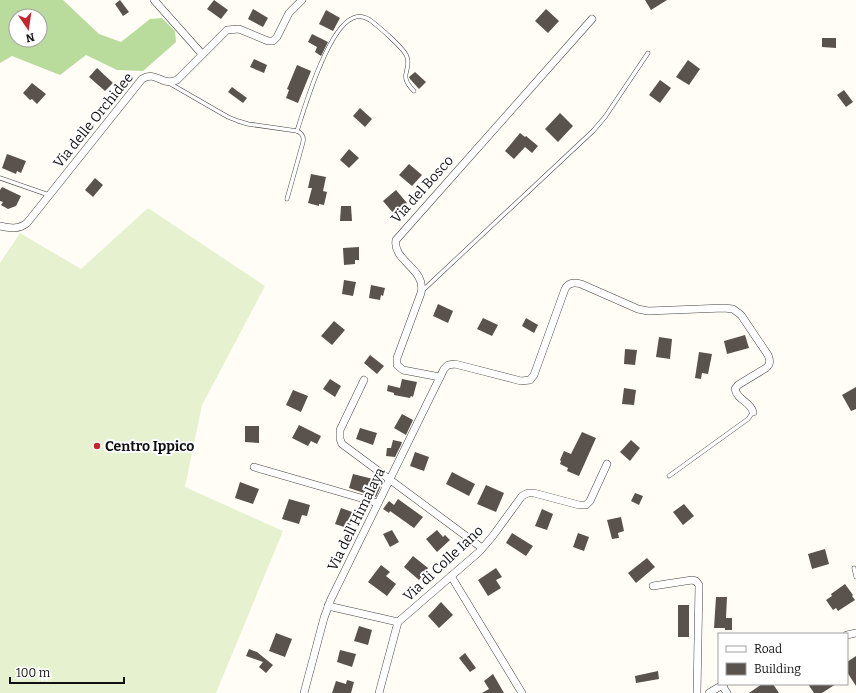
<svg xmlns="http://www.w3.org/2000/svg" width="856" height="693" viewBox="0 0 856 693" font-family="Bitter,serif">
<rect width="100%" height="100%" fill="#fffdf5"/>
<path fill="#b9dc9c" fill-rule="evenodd" d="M 0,0 L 63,0 L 99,34 L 121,42 L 150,19 L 162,18 L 175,31 L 176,42 L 143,71 L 117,70 L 86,55 L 60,75 L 12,56 L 0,63 ZM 16,16 L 40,16 L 40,40 L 16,40 Z"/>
<polygon fill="#e6f2cf" points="148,208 265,286 202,405 185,487 283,531 216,693 0,693 0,263 20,233 81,269"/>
<g fill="#5a524d">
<polygon points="120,0 129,12 123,16 115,4"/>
<polygon points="214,0 228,10 221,19 207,9"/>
<polygon points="645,0 667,0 651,10"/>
<polygon points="253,9 268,18 263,27 248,19"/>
<polygon points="546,9 559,21 548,33 535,21"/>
<polygon points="326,10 340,18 333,31 319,24"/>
<polygon points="312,34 328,42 321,56 315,52 317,47 308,42"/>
<polygon points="822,38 836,38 836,48 822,47"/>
<polygon points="254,59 267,65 264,73 250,67"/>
<polygon points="688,60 700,69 689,85 676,77"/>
<polygon points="297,65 311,71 298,103 286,98 289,90 287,89"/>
<polygon points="97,68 113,83 105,91 89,77"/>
<polygon points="415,72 426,82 419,89 410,79 409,77"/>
<polygon points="660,80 671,88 660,103 649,95"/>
<polygon points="32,83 46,94 37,104 32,99 30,100 23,93"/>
<polygon points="232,87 247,98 243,103 228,92"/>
<polygon points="844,90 853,102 846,107 837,95"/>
<polygon points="360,108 372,119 365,127 353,116"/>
<polygon points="560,113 573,126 558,142 545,129"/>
<polygon points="520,133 525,137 526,136 538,146 532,153 525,147 514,159 505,151"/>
<polygon points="349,149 359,158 349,168 340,160"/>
<polygon points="7,154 26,161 21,173 17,171 16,174 2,168"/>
<polygon points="409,164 422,175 412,186 399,175"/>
<polygon points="311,174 326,177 323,191 327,192 324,205 319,204 319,206 308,203 312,188 308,188"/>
<polygon points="95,178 103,185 93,197 85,190"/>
<polygon points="2,187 21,196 16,206 8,209 1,205 3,202 0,201 0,190"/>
<polygon points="396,190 407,203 394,214 383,201"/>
<polygon points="341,206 351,206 352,221 340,221"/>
<polygon points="359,247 359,260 355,260 355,264 344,265 343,248"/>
<polygon points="344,280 356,282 353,296 342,294"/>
<polygon points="371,285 385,288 383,296 381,295 380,300 369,298"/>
<polygon points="438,304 453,311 448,323 433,316"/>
<polygon points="483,318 498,325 492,336 477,329"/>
<polygon points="526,318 538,325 534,333 522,326"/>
<polygon points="334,321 345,330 332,345 321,336"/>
<polygon points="745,335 749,348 727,354 724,341"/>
<polygon points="659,337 672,339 670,359 656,357"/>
<polygon points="625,349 637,350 635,365 624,364"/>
<polygon points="699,352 712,354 708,374 702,373 701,379 695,378"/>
<polygon points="370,355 384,366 377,374 364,363"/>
<polygon points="330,379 341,386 335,397 323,389"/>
<polygon points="402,379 417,382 413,397 411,396 410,398 394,395 394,393 387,391 388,385 400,388"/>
<polygon points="856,387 856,409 851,411 842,395"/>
<polygon points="624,388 636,390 634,405 622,404"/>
<polygon points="293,390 308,396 301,412 286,405"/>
<polygon points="402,414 413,420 406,435 394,428"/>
<polygon points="299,425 321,436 317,444 311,441 308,446 292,438"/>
<polygon points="245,426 259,426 259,443 245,442"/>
<polygon points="360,428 377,433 373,445 356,439"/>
<polygon points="582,432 596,438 579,476 567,471 568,468 560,464 561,461 560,460 564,451 571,454"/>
<polygon points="393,440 402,442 401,445 395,457 386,456 387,448 391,448"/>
<polygon points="631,440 640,448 630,461 620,452"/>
<polygon points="415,452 429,457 424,471 410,466"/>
<polygon points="452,472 475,484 469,496 446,484"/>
<polygon points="353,474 373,479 375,477 383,481 376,497 349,488"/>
<polygon points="240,482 259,489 253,504 235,498"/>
<polygon points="486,485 504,493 496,512 477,504"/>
<polygon points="635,493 643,496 639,505 631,501"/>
<polygon points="289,499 310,505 307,516 302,515 299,524 282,519"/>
<polygon points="398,499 423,517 414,528 390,511 389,513 383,509 389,501 394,505"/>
<polygon points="684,504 694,516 683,525 673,512"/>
<polygon points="341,508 355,513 350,529 335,524"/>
<polygon points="542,509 553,514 547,530 535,526"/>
<polygon points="621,517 624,531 618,533 619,538 612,539 607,520"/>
<polygon points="392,530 399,542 390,547 383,534"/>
<polygon points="437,530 443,537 445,535 450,540 437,552 426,539"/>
<polygon points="512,533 533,546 526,556 506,543"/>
<polygon points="578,533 589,537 584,551 573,547"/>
<polygon points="825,549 829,564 812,569 808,554"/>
<polygon points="413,556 428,568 419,580 404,567"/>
<polygon points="647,558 655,567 636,583 628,573"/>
<polygon points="381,565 390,572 386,576 396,584 387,596 368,582"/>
<polygon points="496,568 502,577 496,580 501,588 488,596 478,580"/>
<polygon points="845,584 853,595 852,596 855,600 838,611 836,608 833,610 826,600 832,596 831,594"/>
<polygon points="716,597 727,597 726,618 732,618 732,630 725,630 725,628 714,628"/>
<polygon points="441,602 453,615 439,628 428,616"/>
<rect x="678" y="605" width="11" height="32"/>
<polygon points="359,626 372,630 368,645 354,641"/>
<polygon points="276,633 292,639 285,657 269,651"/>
<polygon points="249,649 257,652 273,665 266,673 259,667 263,662 246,656"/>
<polygon points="340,650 356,654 352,667 337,662"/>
<polygon points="465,653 476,668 470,672 459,658"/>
<polygon points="856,656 856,686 847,672 847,662"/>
<polygon points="658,671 659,679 636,683 635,676"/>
<polygon points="493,674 504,693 482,693 489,689 484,681"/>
<polygon points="347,680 354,682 351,693 332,693 336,681 346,684"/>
<polygon points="762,684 773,684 779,693 749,693"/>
<polygon points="808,684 836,684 822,693 814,693"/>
</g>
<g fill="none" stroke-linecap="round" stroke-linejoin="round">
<defs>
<g id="service">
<path d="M 169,83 L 228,117 L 238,121 L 248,124 L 297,131 C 302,133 304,137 303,142 L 287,199"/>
<path d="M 297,131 C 305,106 328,28 353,18 C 359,15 365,17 370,20 C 378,26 405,49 407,57 C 412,71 397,74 414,91"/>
<polyline points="0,178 49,195"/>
<polyline points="421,292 593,131 605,117 648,53"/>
<polyline points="669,476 748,419 753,412"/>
<polyline points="854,568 856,577"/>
</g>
<g id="minor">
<polyline points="154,0 202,54"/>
<path d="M 0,226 C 10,228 18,230 27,223 L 142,79 C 157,70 161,87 177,80 L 227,30 L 239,29 L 268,41 L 273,41 L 277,37 L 289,13 L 302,0"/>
<path d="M 440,377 L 403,370 L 397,365 L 397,358 L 421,293 C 427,269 392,261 396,240 L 592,19"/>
<polyline points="364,380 340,430 340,439 342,444 482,548"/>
<polyline points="254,467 378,503"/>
<polyline points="451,576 522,693"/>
<polyline points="653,586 692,580 696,581 699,585 697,693"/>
<polyline points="328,606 398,622 479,552 492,537 522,496 528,493 534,493 579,505 586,505 590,501 607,464"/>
<polyline points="847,635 856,633"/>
<polyline points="722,685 727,693"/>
<path d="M 304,693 L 324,618 L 331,599 L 444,369 L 448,365 L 455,364 L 521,381 L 530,380 L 534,375 L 565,289 C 568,283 574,282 581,284 L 638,309 L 648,311 L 724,308 L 733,309 L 741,315 L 768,355 C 770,360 771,364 766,368 L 738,385 L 735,389 C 737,400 751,402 753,412"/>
<polyline points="379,693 398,622"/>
<polyline points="709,693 724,684"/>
</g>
</defs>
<use href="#service" stroke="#444" stroke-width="4.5"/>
<use href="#minor" stroke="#444" stroke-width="8"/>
<use href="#service" stroke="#fff" stroke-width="3.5"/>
<use href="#minor" stroke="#fff" stroke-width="7"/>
</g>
<circle fill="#c4262e" stroke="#fff" stroke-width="1.5" cx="97" cy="446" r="4"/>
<g text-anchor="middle" stroke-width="4" stroke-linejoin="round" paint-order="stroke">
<g font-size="14" fill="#111" stroke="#fff">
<text transform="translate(93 120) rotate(-51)" y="5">Via delle Orchidee</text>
<text transform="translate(422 189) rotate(-48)" y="5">Via del Bosco</text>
<text transform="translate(356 519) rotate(-64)" y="5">Via dell'Himalaya</text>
<text transform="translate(443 563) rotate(-43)" y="5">Via di Colle Iano</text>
</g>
<g font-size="14" font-weight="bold" fill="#111" stroke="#fff" text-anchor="start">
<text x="105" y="451">Centro Ippico</text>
</g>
</g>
<rect x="718" y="633" width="130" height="52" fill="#ffffff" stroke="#a0a0a0"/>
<rect x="726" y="646" width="20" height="6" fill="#ffffff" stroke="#a0a0a0"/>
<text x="754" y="653" font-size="12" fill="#111111">Road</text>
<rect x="726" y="663" width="20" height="12" fill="#5a524d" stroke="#a0a0a0"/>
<text x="754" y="673" font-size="12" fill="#111111">Building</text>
<g transform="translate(28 28) rotate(167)"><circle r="19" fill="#ffffff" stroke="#a0a0a0"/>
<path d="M0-3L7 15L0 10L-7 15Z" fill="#c4262e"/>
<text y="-6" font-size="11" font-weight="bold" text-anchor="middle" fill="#111111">N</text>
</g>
<path d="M10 677v6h114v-6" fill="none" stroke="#111111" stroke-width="2"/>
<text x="16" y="677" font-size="12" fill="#111111" stroke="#ffffff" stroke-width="3" paint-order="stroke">100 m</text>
</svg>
